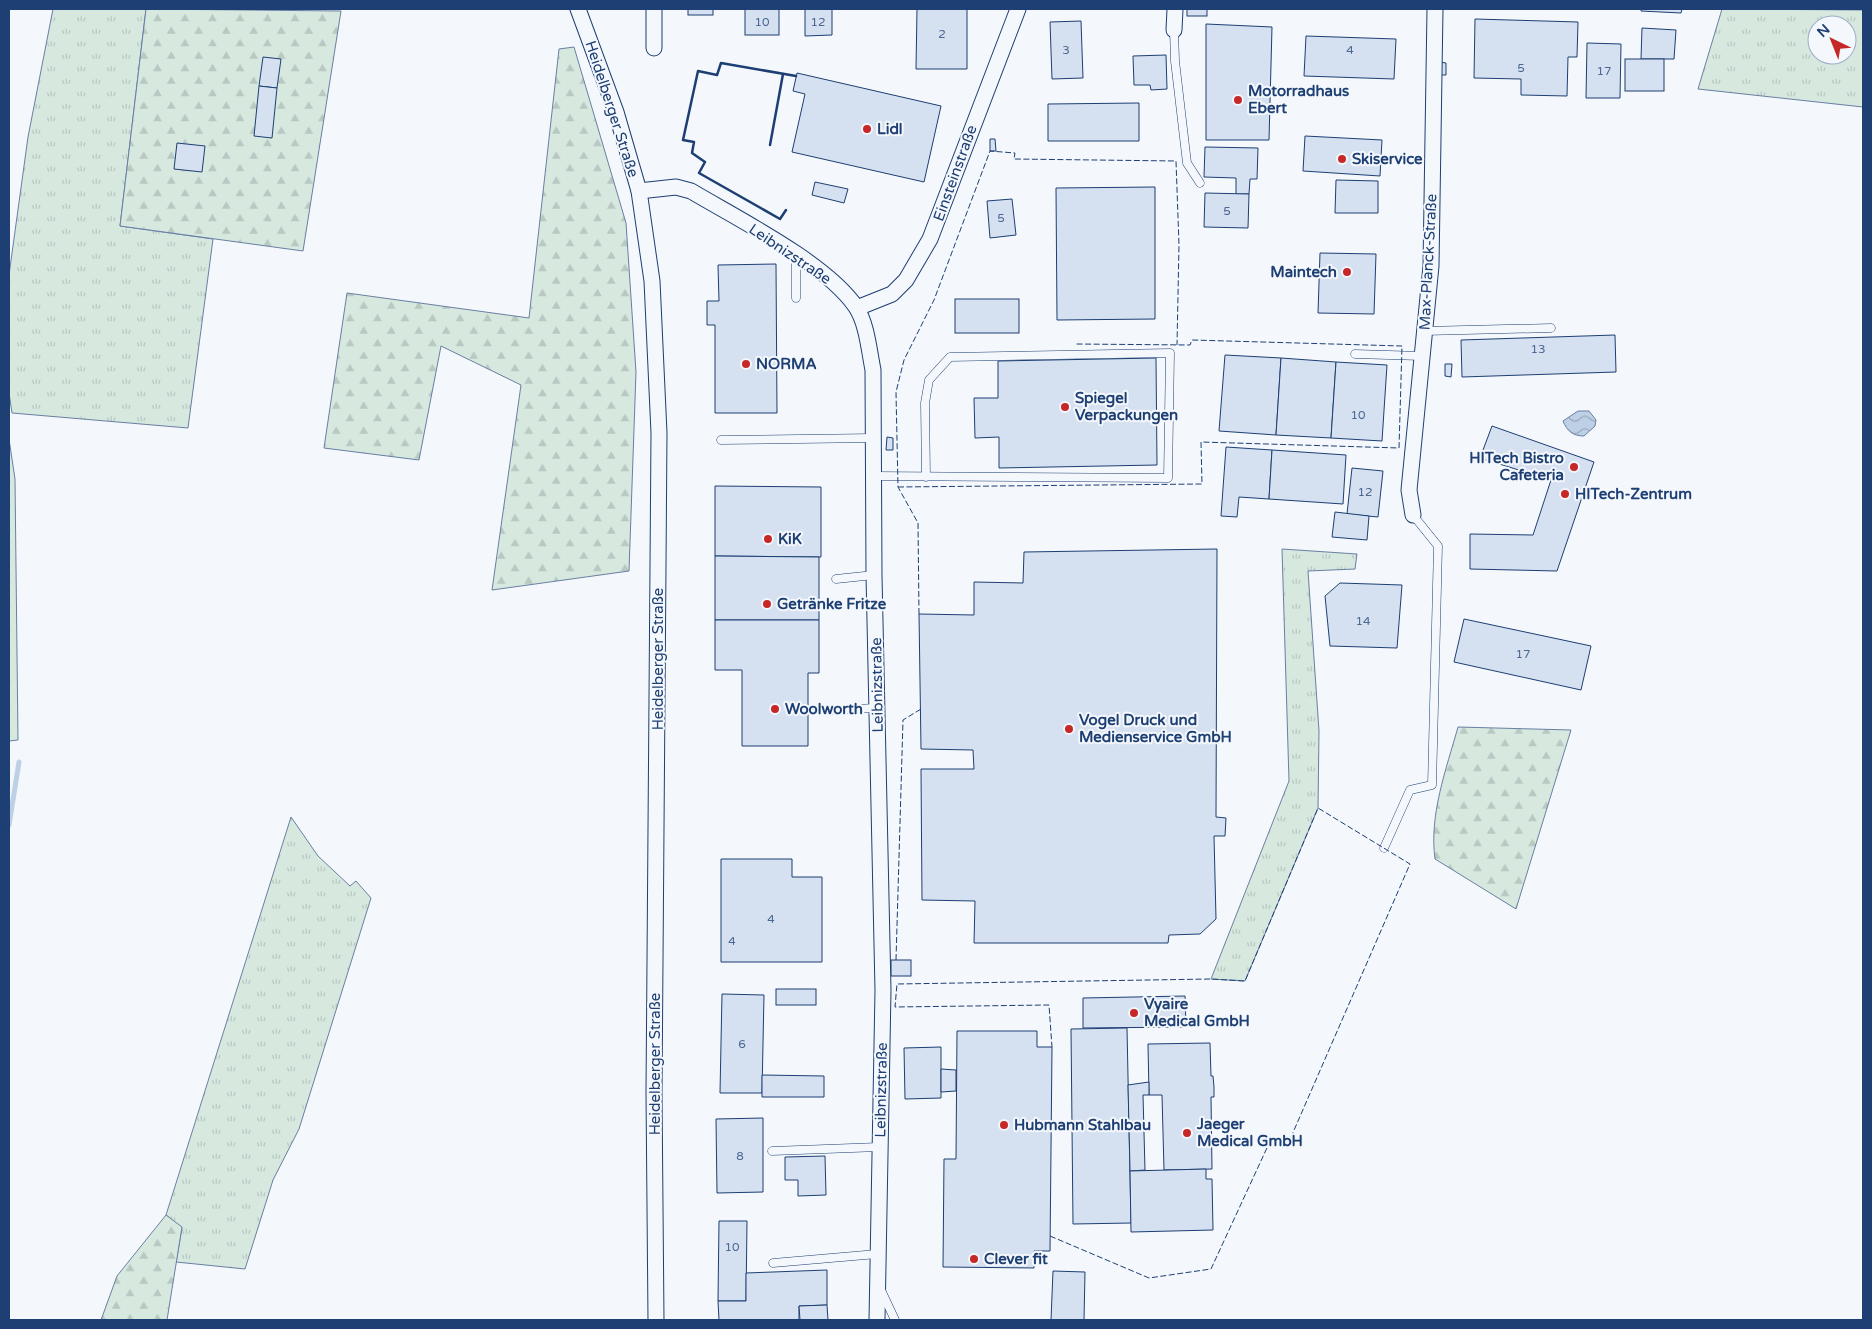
<svg xmlns="http://www.w3.org/2000/svg" width="1872" height="1329" viewBox="0 0 1872 1329" font-family="'Varela Round',sans-serif">
<defs>
<pattern id="grass-tufts" width="24" height="20" patternUnits="userSpaceOnUse" patternTransform="scale(1.25)"><rect width="24" height="20" fill="#d7e8df"/><path d="M3 7l-1-3M5 7V3M7 7l1-3M15 17l-1-3M17 17v-4M19 17l1-3" fill="none" stroke="#b8c8c3"/></pattern>
<pattern id="forest-firs" width="22" height="20" patternUnits="userSpaceOnUse" patternTransform="scale(1.25)"><rect width="22" height="20" fill="#d7e8df"/><path d="M5 1l3.5 6h-7zM16 11l3.5 6h-7z" fill="#b8c8c3"/></pattern>
<pattern id="water-waves" width="16" height="10" patternUnits="userSpaceOnUse" patternTransform="scale(1.25)"><rect width="16" height="10" fill="#bed0e5"/><path d="M0 5q4-4 8 0t8 0" fill="none" stroke="#9aaabe"/></pattern>
</defs>
<rect width="100%" height="100%" fill="#f4f7fb"/>
<g fill="url(#grass-tufts)" stroke="#687fa3" fill-rule="evenodd">
<polygon points="53,9 146,9 120,226 213,239 188,428 12,413 9,393 9,275 28,137"/>
<path d="M 1722,9 L 1863,10 L 1863,107 L 1698,89 ZM 1817,25 L 1847,25 L 1847,55 L 1817,55 Z"/>
<polygon points="9,439 15,479 18,740 9,741"/>
<polygon points="1282,549 1357,554 1355,569 1308,571 1319,731 1318,808 1245,981 1211,979 1289,781"/>
<polygon points="291,817 318,856 350,886 356,881 371,898 299,1129 273,1180 245,1269 176,1262 182,1228 166,1215"/>
</g>
<g fill="url(#forest-firs)" stroke="#687fa3">
<polygon points="146,9 341,11 303,251 120,226"/>
<polygon points="574,47 626,223 636,372 629,571 492,590 521,385 441,346 419,460 324,448 347,293 529,318 559,49"/>
<path d="M 1458,727 L 1571,730 L 1516,909 L 1435,859 C 1429,815 1446,770 1458,727 Z"/>
<polygon points="166,1215 182,1227 167,1320 101,1320 117,1276"/>
</g>
<path fill="url(#water-waves)" stroke="#687fa3" d="M 1578,411 L 1589,411 L 1596,420 L 1595,426 L 1584,436 C 1573,436 1567,431 1563,421 Z"/>
<g fill="none" stroke-linecap="round" stroke-linejoin="round">
<polyline stroke="#bed0e5" stroke-width="5" points="9,825 19,762"/>
</g>
<g fill="#d5e0f0" stroke="#1d3f73">
<rect x="688" y="9" width="25" height="6"/>
<rect x="745" y="9" width="34" height="26"/>
<polygon points="805,9 832,9 832,35 805,36"/>
<polygon points="917,9 967,9 967,69 916,69"/>
<rect x="1187" y="9" width="20" height="7"/>
<polygon points="1641,9 1682,9 1681,13 1641,11"/>
<polygon points="1475,19 1578,22 1577,57 1568,57 1567,96 1521,95 1521,79 1474,78"/>
<polygon points="1081,21 1083,78 1052,79 1050,22"/>
<polygon points="1206,24 1272,27 1269,140 1206,140"/>
<polygon points="1642,28 1676,30 1674,59 1641,59"/>
<polygon points="1306,36 1396,39 1394,79 1304,76"/>
<polygon points="1587,43 1621,44 1620,98 1586,98"/>
<polygon points="1166,55 1167,89 1151,90 1150,85 1134,85 1133,56"/>
<polygon points="263,57 281,59 277,88 259,86"/>
<rect x="1625" y="59" width="39" height="32"/>
<polygon points="1440,62 1446,63 1446,75 1440,75"/>
<polygon points="797,73 941,106 924,182 792,152 805,94 793,91"/>
<polygon points="259,86 277,88 272,138 254,136"/>
<polygon points="1139,103 1139,141 1048,141 1048,104"/>
<polygon points="1305,136 1382,140 1380,176 1303,171"/>
<polygon points="990,139 995,139 996,151 990,151"/>
<polygon points="177,143 205,146 202,172 174,169"/>
<polygon points="1205,147 1258,148 1257,179 1250,179 1249,194 1236,194 1236,178 1204,177"/>
<polygon points="1336,180 1378,181 1378,213 1335,213"/>
<polygon points="815,182 848,189 844,203 812,195"/>
<polygon points="1155,187 1155,319 1057,320 1056,188"/>
<polygon points="1205,193 1249,194 1248,228 1204,227"/>
<polygon points="1012,199 1016,235 990,238 987,201"/>
<polygon points="1320,253 1376,254 1374,314 1318,313"/>
<polygon points="776,264 777,413 715,413 715,325 707,325 707,301 719,301 718,265"/>
<rect x="955" y="299" width="64" height="34"/>
<polygon points="1615,335 1616,372 1462,377 1461,340"/>
<polygon points="1225,355 1281,358 1276,435 1219,431"/>
<polygon points="1156,358 1157,465 999,468 999,437 975,438 974,398 998,398 998,361"/>
<polygon points="1281,358 1336,362 1331,438 1276,435"/>
<polygon points="1336,362 1387,365 1382,441 1331,438"/>
<polygon points="1445,364 1452,364 1451,377 1445,376"/>
<polygon points="1492,426 1594,462 1557,571 1470,569 1470,534 1533,535 1551,480 1480,458"/>
<polygon points="887,437 893,438 893,450 886,450"/>
<polygon points="1226,447 1272,450 1269,499 1239,497 1237,517 1221,516"/>
<polygon points="1272,450 1346,455 1343,504 1269,499"/>
<polygon points="1352,468 1383,471 1378,517 1347,514"/>
<polygon points="715,486 821,487 821,557 715,556"/>
<polygon points="1335,512 1369,516 1367,540 1332,537"/>
<polygon points="1217,549 1216,817 1226,818 1225,836 1214,836 1216,919 1200,934 1169,935 1168,943 974,943 975,901 922,900 921,769 974,769 973,750 921,749 919,614 974,615 974,582 1023,583 1024,552"/>
<polygon points="715,556 819,557 819,620 715,620"/>
<polygon points="1340,583 1402,585 1397,648 1330,646 1325,596"/>
<polygon points="1464,619 1591,646 1581,690 1454,662"/>
<polygon points="715,620 819,620 819,673 808,673 808,746 742,746 742,670 715,670"/>
<polygon points="721,859 792,859 792,877 822,877 822,962 721,962"/>
<rect x="891" y="960" width="20" height="16"/>
<rect x="776" y="989" width="40" height="16"/>
<polygon points="722,994 764,995 762,1093 720,1093"/>
<polygon points="1185,996 1186,1027 1083,1028 1083,998"/>
<polygon points="1127,1028 1131,1223 1073,1224 1071,1029"/>
<polygon points="957,1031 1037,1031 1037,1047 1052,1047 1050,1251 1034,1251 1034,1268 943,1267 944,1159 956,1159"/>
<polygon points="1210,1043 1211,1076 1213,1076 1214,1087 1214,1097 1211,1097 1212,1169 1164,1170 1162,1095 1149,1095 1148,1044"/>
<polygon points="941,1047 941,1098 905,1099 904,1048"/>
<polygon points="941,1069 956,1070 956,1091 941,1092"/>
<polygon points="762,1075 824,1076 824,1097 762,1097"/>
<polygon points="1149,1082 1149,1095 1143,1095 1145,1170 1130,1171 1128,1085"/>
<polygon points="763,1118 763,1192 717,1193 716,1119"/>
<polygon points="825,1156 826,1195 798,1196 798,1180 785,1180 785,1157"/>
<polygon points="1206,1169 1206,1179 1212,1179 1213,1230 1131,1232 1130,1171"/>
<polygon points="719,1221 747,1221 746,1301 718,1301"/>
<polygon points="827,1270 827,1305 799,1306 799,1320 719,1320 718,1301 746,1301 746,1273"/>
<polygon points="1053,1271 1085,1272 1084,1320 1051,1320"/>
<polygon points="827,1305 828,1320 800,1320 799,1306"/>
</g>
<g fill="none" stroke-linecap="round" stroke-linejoin="round">
<defs>
<g id="service">
<polyline points="1174,30 1175,61 1187,163 1200,183"/>
<polyline points="796,255 796,298"/>
<polyline points="1424,331 1551,328"/>
<polyline points="1355,354 1422,356"/>
<polyline points="721,440 873,438"/>
<polyline points="874,476 1168,478 1170,353 950,357 929,380 925,403 926,477"/>
<polyline points="836,579 874,575"/>
<polyline points="831,710 877,708"/>
<polyline points="1384,848 1410,790 1432,785 1438,546 1413,515"/>
<polyline points="772,1151 879,1147"/>
<polyline points="773,1263 877,1254"/>
<polyline points="880,1288 895,1320"/>
</g>
<g id="minor">
<polyline points="578,9 616,112 639,191 652,281 659,433 654,1093 656,1320"/>
<polyline points="1174,30 1175,9"/>
<polyline points="654,48 654,9"/>
<path d="M 639,191 L 676,187 L 691,191 C 738,219 826,263 856,307 C 867,324 869,350 873,370 L 874,575 L 883,990 L 877,1320"/>
<polyline points="857,308 892,294 906,280 930,239 1018,9"/>
<polyline points="1413,515 1409,490 1431,266 1435,9"/>
</g>
</defs>
<use href="#service" stroke="#1d3f73" stroke-width="9"/>
<use href="#minor" stroke="#1d3f73" stroke-width="17"/>
<use href="#service" stroke="#f4f7fb" stroke-width="8"/>
<use href="#minor" stroke="#f4f7fb" stroke-width="15"/>
<g stroke="#1d3f73" stroke-width="1" stroke-dasharray="6 2.5" stroke-linecap="butt">
<polyline points="898,487 1202,484 1201,442 1399,448 1402,346 1192,340 1190,345 1075,344"/>
<polyline points="919,614 918,523 898,487 896,392 904,360 934,300 990,151 1015,153 1014,159 1176,161 1179,245 1177,345"/>
<polyline points="896,960 903,720 921,709"/>
<polyline points="1050,1236 1149,1278 1211,1269 1272,1137 1288,1144 1410,864 1318,808 1245,981 1211,979 897,984 895,1007 1049,1005 1052,1047"/>
</g>
<g stroke="#1d3f73" stroke-width="2.5">
<polyline points="770,145 783,74"/>
<polyline points="786,210 780,219 699,173 705,162 692,153 694,142 683,140 698,71 717,75 721,63 796,76"/>
</g>
</g>
<g fill="#c62828" stroke="#f4f7fb" stroke-width="2">
<circle cx="1238" cy="100" r="5"/>
<circle cx="867" cy="129" r="5"/>
<circle cx="1342" cy="159" r="5"/>
<circle cx="1347" cy="272" r="5"/>
<circle cx="746" cy="364" r="5"/>
<circle cx="1065" cy="407" r="5"/>
<circle cx="1574" cy="467" r="5"/>
<circle cx="1565" cy="494" r="5"/>
<circle cx="768" cy="539" r="5"/>
<circle cx="767" cy="604" r="5"/>
<circle cx="775" cy="709" r="5"/>
<circle cx="1069" cy="729" r="5"/>
<circle cx="1134" cy="1013" r="5"/>
<circle cx="1004" cy="1125" r="5"/>
<circle cx="1187" cy="1133" r="5"/>
<circle cx="974" cy="1259" r="5"/>
</g>
<g text-anchor="middle" stroke-width="4" stroke-linejoin="round" paint-order="stroke">
<g font-size="12" fill="#4b6792">
<text x="762" y="26">10</text>
<text x="818" y="26">12</text>
<text x="942" y="38">2</text>
<text x="1066" y="54">3</text>
<text x="1350" y="54">4</text>
<text x="1521" y="72">5</text>
<text x="1604" y="75">17</text>
<text x="1227" y="215">5</text>
<text x="1001" y="222">5</text>
<text x="1538" y="353">13</text>
<text x="1358" y="419">10</text>
<text x="1365" y="496">12</text>
<text x="1363" y="625">14</text>
<text x="1523" y="658">17</text>
<text x="771" y="923">4</text>
<text x="732" y="945">4</text>
<text x="742" y="1048">6</text>
<text x="740" y="1160">8</text>
<text x="732" y="1251">10</text>
</g>
<g font-size="15" font-weight="bold" fill="#1d3f73" stroke="#f4f7fb" text-anchor="start">
<text x="1248" y="96">Motorradhaus<tspan x="1248" dy="17">Ebert</tspan></text>
<text x="877" y="134">Lidl</text>
<text x="1352" y="164">Skiservice</text>
<text x="1337" y="277" text-anchor="end">Maintech</text>
<text x="756" y="369">NORMA</text>
<text x="1075" y="403">Spiegel<tspan x="1075" dy="17">Verpackungen</tspan></text>
<text x="1564" y="463" text-anchor="end">HITech Bistro<tspan x="1564" dy="17">Cafeteria</tspan></text>
<text x="1575" y="499">HITech-Zentrum</text>
<text x="778" y="544">KiK</text>
<text x="777" y="609">Getränke Fritze</text>
<text x="785" y="714">Woolworth</text>
<text x="1079" y="725">Vogel Druck und<tspan x="1079" dy="17">Medienservice GmbH</tspan></text>
<text x="1144" y="1009">Vyaire<tspan x="1144" dy="17">Medical GmbH</tspan></text>
<text x="1197" y="1129">Jaeger<tspan x="1197" dy="17">Medical GmbH</tspan></text>
<text x="1014" y="1130">Hubmann Stahlbau</text>
<text x="984" y="1264">Clever fit</text>
</g>
<g font-size="15" fill="#1d3f73" stroke="#f4f7fb">
<text transform="translate(612 109) rotate(72)" y="5">Heidelberger Straße</text>
<text transform="translate(955 173) rotate(-70)" y="5">Einsteinstraße</text>
<text transform="translate(790 254) rotate(34)" y="5">Leibnizstraße</text>
<text transform="translate(1428 262) rotate(-87)" y="5">Max-Planck-Straße</text>
<text transform="translate(658 659) rotate(-90)" y="5">Heidelberger Straße</text>
<text transform="translate(877 685) rotate(-91)" y="5">Leibnizstraße</text>
<text transform="translate(655 1064) rotate(-90)" y="5">Heidelberger Straße</text>
<text transform="translate(881 1090) rotate(-89)" y="5">Leibnizstraße</text>
</g>
</g>
<rect width="1872" height="1329" fill="none" stroke="#1d3f73" stroke-width="20"/>
<g transform="translate(1832 40) rotate(317)"><circle r="24" fill="#f4f7fb" stroke="#9eadc5"/>
<path d="M0-4L9 19L0 12L-9 19Z" fill="#c62828"/>
<text y="-8" font-size="14" font-weight="bold" text-anchor="middle" fill="#1d3f73">N</text>
</g>
</svg>
